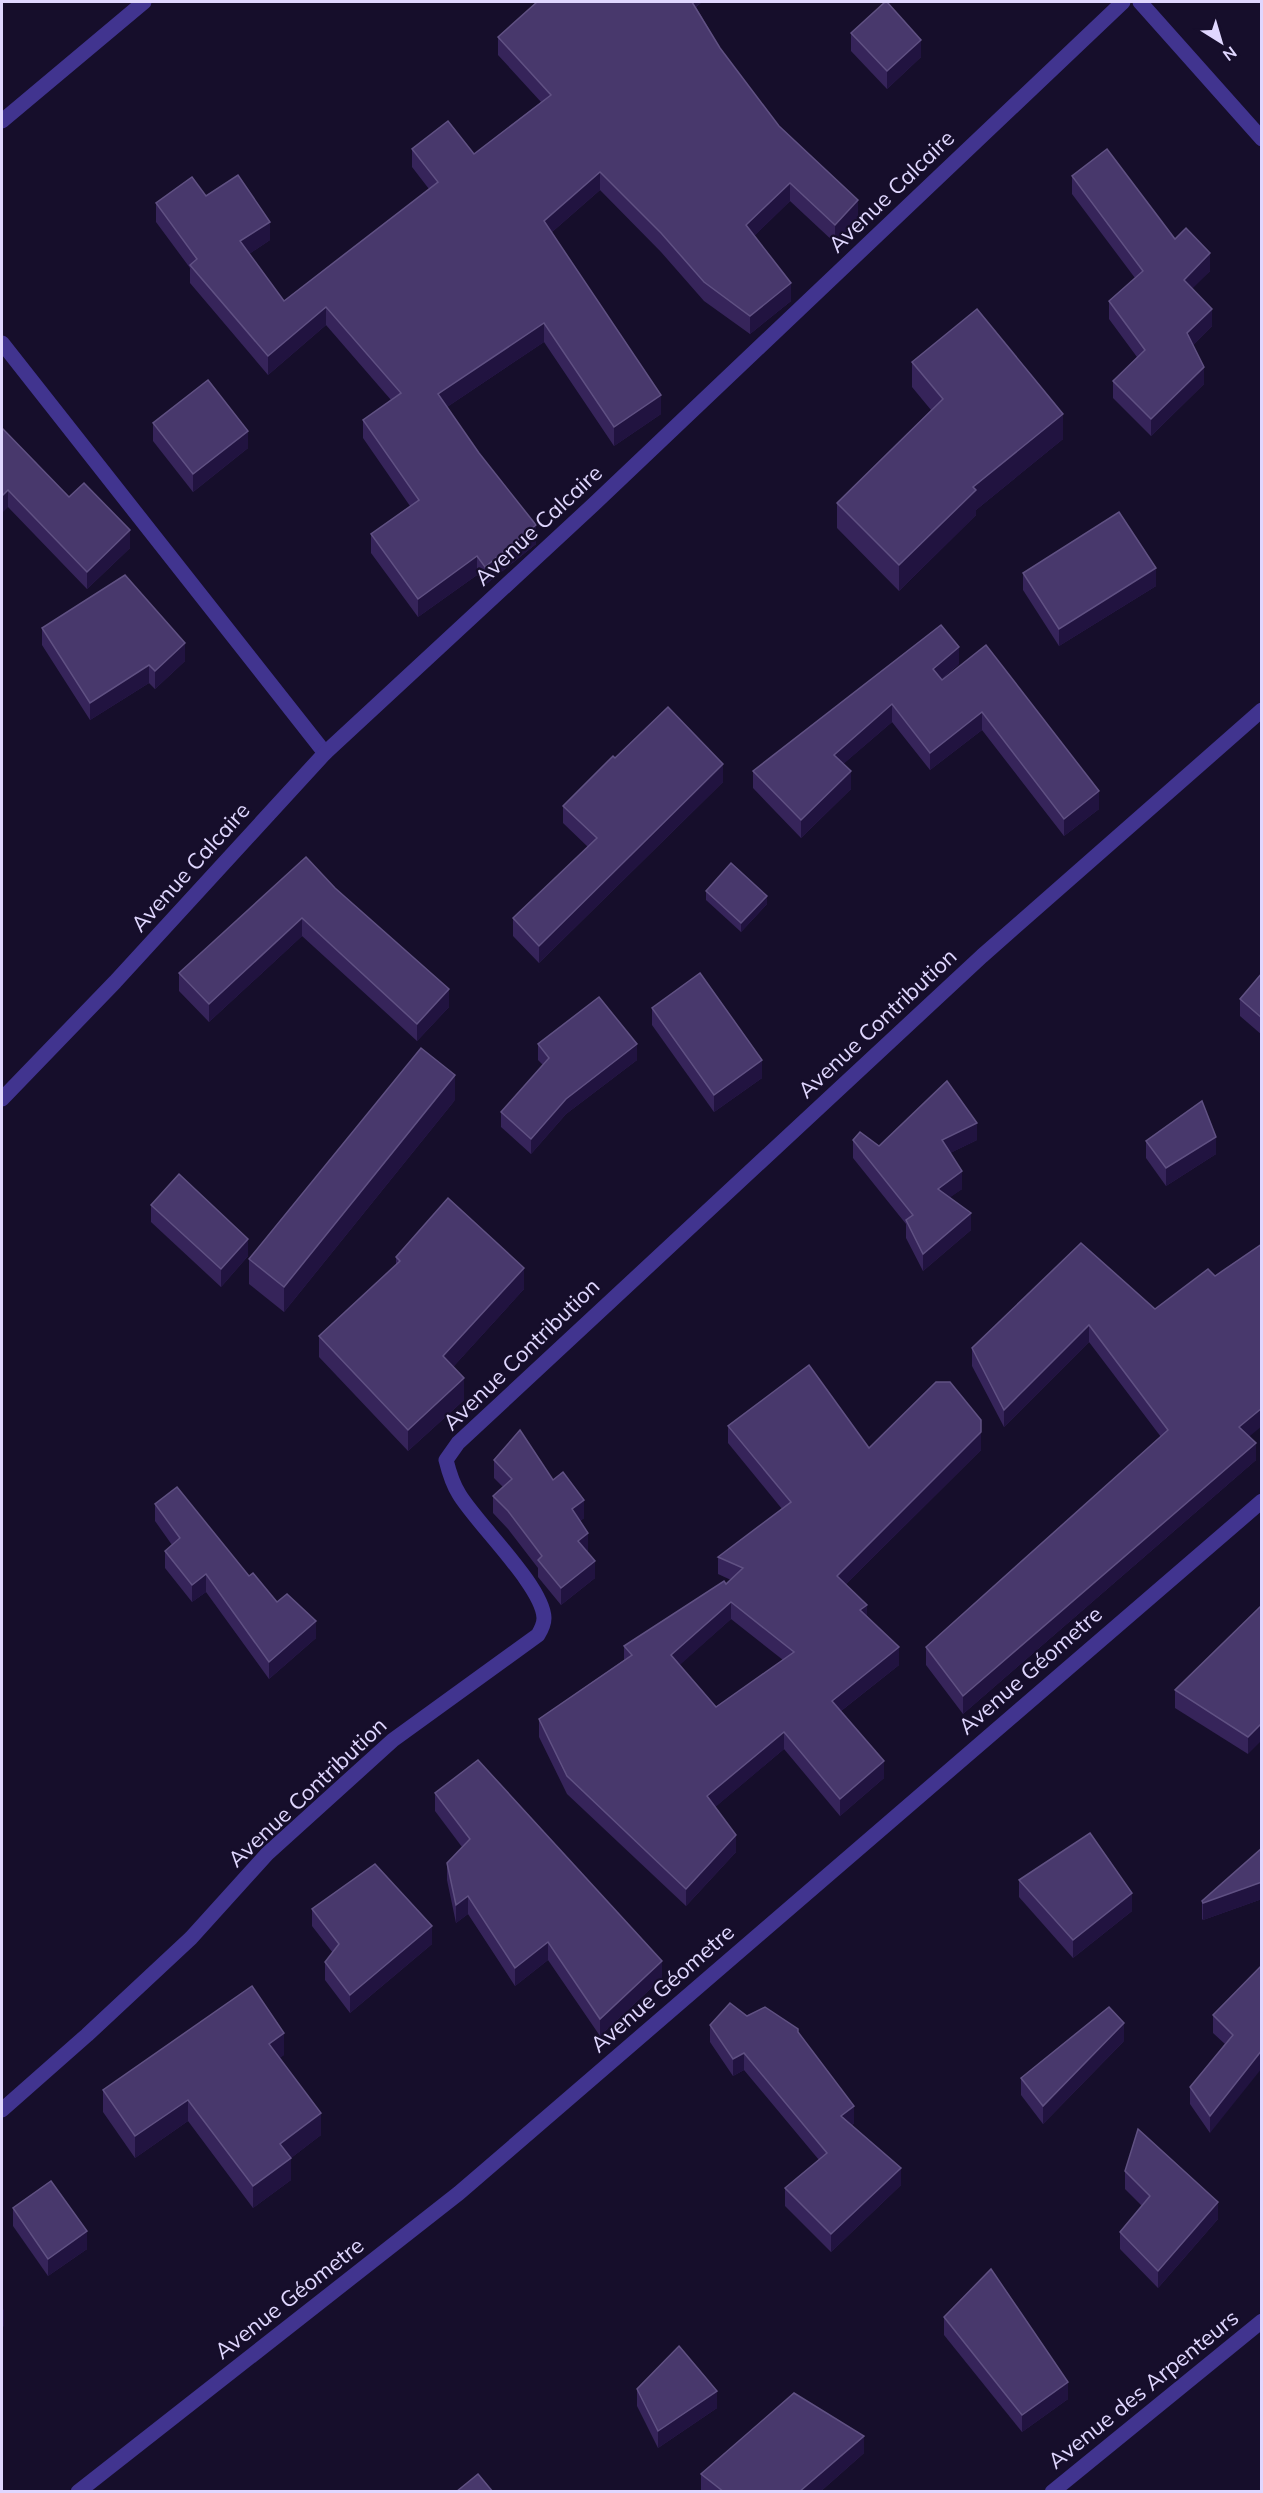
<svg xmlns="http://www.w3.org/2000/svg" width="1263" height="2493" viewBox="0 0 1263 2493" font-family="Mulish,sans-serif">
<rect width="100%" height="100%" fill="#160e2b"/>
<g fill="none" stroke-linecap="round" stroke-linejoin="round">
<g stroke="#41348f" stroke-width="15">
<polyline points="1140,2 1262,139"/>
<polyline points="2,121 144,2"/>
<polyline points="2,343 325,753"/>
<polyline points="2,1099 115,982 325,753 593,505 1123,2"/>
<path d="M 2,2110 L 87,2035 L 191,1938 L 267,1854 L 393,1740 L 538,1635 C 541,1630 544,1625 544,1618 C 543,1586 476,1523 459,1494 C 452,1483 449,1472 446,1460 L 458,1443 L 982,956 L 1262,710"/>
<polyline points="78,2492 459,2193 1262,1501"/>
<polyline points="1052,2492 1262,2321"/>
</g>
</g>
<g fill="#36245a" fill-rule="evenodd">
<polygon points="702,2 696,7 720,48 779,126 858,219 835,243 790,201 754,236 791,301 750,334 704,301 661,252 600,190 552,232 661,414 614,446 544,342 447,407 536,544 485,585 477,575 418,617 371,553 371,534 410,506 363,438 363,420 391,400 326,325 268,375 190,283 190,268 156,222 156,203 206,196 270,240 249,254 284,301 429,189 412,167 412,149 474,154 541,102 498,55 498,37"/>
<polygon points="851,33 921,57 887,89 851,51"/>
<polygon points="1072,176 1175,239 1210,271 1192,288 1212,326 1193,345 1204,384 1151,436 1113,398 1113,381 1137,357 1109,319 1109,301 1135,278 1072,194"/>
<polygon points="912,362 1063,439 976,510 976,515 899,591 837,528 837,503 931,410 912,387"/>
<polygon points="153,423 248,448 193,492 153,441"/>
<polygon points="2,428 69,497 130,548 87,589 8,507"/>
<polygon points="1023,573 1156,586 1059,646 1023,590"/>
<polygon points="42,628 185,661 155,689 149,683 90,720 42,645"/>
<polygon points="959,664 942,679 1099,809 1064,836 982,730 930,770 892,722 843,764 851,789 801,838 753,788 753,771"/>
<polygon points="615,758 723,782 539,963 513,936 513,918 588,847 563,823 563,806"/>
<polygon points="335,888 449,1007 417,1041 302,936 209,1022 179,991 179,973"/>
<polygon points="706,891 767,904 741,932 706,900"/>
<polygon points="1262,973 1262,1035 1240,1016 1240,999"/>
<polygon points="652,1008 762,1078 714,1112 652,1025"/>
<polygon points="538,1044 637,1060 566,1114 531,1154 501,1127 501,1112 543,1065 538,1060"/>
<polygon points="455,1100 284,1312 249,1284 249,1259"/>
<polygon points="853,1140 879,1146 977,1140 950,1153 962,1189 950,1197 971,1230 923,1271 906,1238 906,1224 853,1158"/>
<polygon points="1146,1141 1216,1154 1166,1186 1146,1158"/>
<polygon points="151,1205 248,1256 221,1287 151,1222"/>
<polygon points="1081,1243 1249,1436 1256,1460 963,1714 926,1665 926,1647 1161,1437 1089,1342 1004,1427 972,1366 972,1348"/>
<polygon points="396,1257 524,1289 453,1367 464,1400 408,1451 319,1357 319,1336 396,1265"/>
<path d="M 728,1426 L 869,1448 L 981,1450 L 846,1584 L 899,1665 L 841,1711 L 884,1778 L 840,1816 L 784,1749 L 715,1807 L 736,1852 L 686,1906 L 567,1794 L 539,1737 L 539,1719 L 624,1660 L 624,1646 L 726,1584 L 731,1580 L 718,1574 L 718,1557 L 782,1509 L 728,1443 ZM 731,1619 L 783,1660 L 716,1707 L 679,1665 Z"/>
<polygon points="494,1460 553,1480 584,1518 580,1521 588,1550 587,1551 595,1578 561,1605 538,1577 538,1568 508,1529 493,1513 493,1496 503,1487 494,1478"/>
<polygon points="155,1504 249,1576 316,1638 269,1679 206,1592 192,1602 165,1568 165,1551 172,1545 155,1521"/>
<polygon points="1262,1605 1248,1754 1175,1708 1175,1690"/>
<polygon points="435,1793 662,1978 600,2036 548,1960 515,1986 468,1914 456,1923 447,1880 447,1863 462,1847 435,1811"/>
<polygon points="1262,1848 1262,1899 1203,1920 1202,1919 1202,1901"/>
<polygon points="1019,1880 1132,1911 1073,1958 1019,1897"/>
<polygon points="312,1909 432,1944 350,2013 325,1980 325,1962 333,1953 312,1926"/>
<polygon points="1262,1965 1210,2133 1190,2104 1190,2087 1225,2044 1213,2033 1213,2015"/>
<polygon points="747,2016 798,2032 854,2123 852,2125 901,2185 831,2252 785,2206 785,2188 819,2160 744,2070 733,2076 710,2042 710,2025"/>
<polygon points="1124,2041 1043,2124 1021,2095 1021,2078"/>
<polygon points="284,2055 279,2058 321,2135 291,2158 291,2180 253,2208 188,2121 135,2158 103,2112 103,2090"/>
<polygon points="1125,2171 1218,2219 1158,2288 1120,2249 1120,2232 1142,2206 1125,2189"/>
<polygon points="13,2208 87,2249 48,2276 13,2226"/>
<polygon points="944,2317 1068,2399 1022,2432 944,2335"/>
<polygon points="637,2389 717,2408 658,2448 637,2406"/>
<polygon points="864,2453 820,2492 701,2491 701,2474"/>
</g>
<g fill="#211340">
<polygon points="688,2 702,2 688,13"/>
<polygon points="921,40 921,57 887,89 887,71"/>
<polygon points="600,172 600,190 544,239 544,221"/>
<polygon points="790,183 790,201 746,244 746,225"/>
<polygon points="858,200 858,219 835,243 835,225"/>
<polygon points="270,222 270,240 240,260 240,241"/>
<polygon points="1210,253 1210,271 1184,297 1184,280"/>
<polygon points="791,283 791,301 750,334 750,316"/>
<polygon points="326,307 326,325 268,375 268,356"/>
<polygon points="1212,309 1212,326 1187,351 1187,333"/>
<polygon points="544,323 544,342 438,413 438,394"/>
<polygon points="1204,367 1204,384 1151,436 1151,419"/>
<polygon points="661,395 661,414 614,446 614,427"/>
<polygon points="1063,414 1063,439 976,510 976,515 899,591 899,565 973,487"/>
<polygon points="248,431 248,448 193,492 193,474"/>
<polygon points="8,490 8,507 2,513 2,496"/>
<polygon points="536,525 536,544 485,585 485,567"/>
<polygon points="130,530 130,548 87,589 87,572"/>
<polygon points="477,556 477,575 418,617 418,599"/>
<polygon points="1156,568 1156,586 1059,646 1059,629"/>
<polygon points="185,643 185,661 155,689 155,671"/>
<polygon points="959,647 959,664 933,686 933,669"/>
<polygon points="149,665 149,683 90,720 90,703"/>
<polygon points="892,704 892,722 834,772 834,755"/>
<polygon points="982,712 982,730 930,770 930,753"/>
<polygon points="723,764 723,782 539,963 539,946"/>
<polygon points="851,771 851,789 801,838 801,820"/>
<polygon points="1099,791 1099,809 1064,836 1064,819"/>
<polygon points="767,896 767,904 741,932 741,923"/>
<polygon points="302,918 302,936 209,1022 209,1004"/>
<polygon points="449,989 449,1007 417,1041 417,1024"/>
<polygon points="637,1044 637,1060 566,1114 531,1154 531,1139 566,1099"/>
<polygon points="762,1060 762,1078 714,1112 714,1095"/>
<polygon points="455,1075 455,1100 284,1312 284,1287"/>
<polygon points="977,1123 977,1140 942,1157 942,1140"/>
<polygon points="1216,1137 1216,1154 1166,1186 1166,1168"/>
<polygon points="962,1171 962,1189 938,1206 938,1189"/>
<polygon points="971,1213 971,1230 923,1271 923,1254"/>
<polygon points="248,1239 248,1256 221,1287 221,1269"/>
<polygon points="524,1268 524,1289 443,1378 443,1356"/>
<polygon points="1089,1325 1089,1342 1004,1427 1004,1410"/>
<polygon points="464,1378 464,1400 408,1451 408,1430"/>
<polygon points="1262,1408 1262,1426 1239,1445 1239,1427"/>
<polygon points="981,1432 981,1450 837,1593 837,1576"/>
<polygon points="1256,1443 1256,1460 963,1714 963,1696"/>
<polygon points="584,1500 584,1518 572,1527 572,1509"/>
<polygon points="588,1533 588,1550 578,1558 578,1541"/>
<polygon points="595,1561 595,1578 561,1605 561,1588"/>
<polygon points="206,1574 206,1592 192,1602 192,1585"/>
<polygon points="731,1602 731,1619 671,1673 671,1655"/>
<polygon points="867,1605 867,1622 860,1610"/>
<polygon points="316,1621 316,1638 269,1679 269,1662"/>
<polygon points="899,1647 899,1665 832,1718 832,1701"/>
<polygon points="1262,1723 1262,1740 1248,1754 1248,1737"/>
<polygon points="784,1732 784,1749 707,1814 707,1796"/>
<polygon points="884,1761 884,1778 840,1816 840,1799"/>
<polygon points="736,1835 736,1852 686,1906 686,1889"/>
<polygon points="1262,1882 1262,1899 1203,1920 1203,1903"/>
<polygon points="1132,1893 1132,1911 1073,1958 1073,1940"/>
<polygon points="468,1896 468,1914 456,1923 456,1905"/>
<polygon points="432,1926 432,1944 350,2013 350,1995"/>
<polygon points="548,1942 548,1960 515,1986 515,1968"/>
<polygon points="662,1961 662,1978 600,2036 600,2019"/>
<polygon points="1124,2023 1124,2041 1043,2124 1043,2106"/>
<polygon points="284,2033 284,2055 269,2066 269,2044"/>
<polygon points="1262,2050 1262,2068 1210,2133 1210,2116"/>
<polygon points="744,2053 744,2070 733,2076 733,2059"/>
<polygon points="188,2100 188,2121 135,2158 135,2136"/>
<polygon points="854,2106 854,2123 841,2133 841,2116"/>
<polygon points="321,2113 321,2135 291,2158 291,2180 253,2208 253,2186 280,2144"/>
<polygon points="901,2168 901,2185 831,2252 831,2234"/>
<polygon points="1218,2202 1218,2219 1158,2288 1158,2271"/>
<polygon points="87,2231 87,2249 48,2276 48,2259"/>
<polygon points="4,2309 4,2326 2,2328 2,2311"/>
<polygon points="1068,2382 1068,2399 1022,2432 1022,2415"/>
<polygon points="717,2391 717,2408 658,2448 658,2431"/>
<polygon points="864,2436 864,2453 820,2492 799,2492"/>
</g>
<g fill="#48386c" stroke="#605183" stroke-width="1.5" fill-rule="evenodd">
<polygon points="537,2 692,2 720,48 779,126 858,200 835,225 790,183 746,225 791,283 750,316 704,282 661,233 600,172 544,221 661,395 614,427 544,323 438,394 479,453 536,525 485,567 477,556 418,599 371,534 419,500 363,420 401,393 326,307 268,356 190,265 197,259 156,203 192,177 206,196 238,175 270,222 240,241 284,301 438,182 412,149 448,121 474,154 551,95 498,37"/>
<polygon points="885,2 887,2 921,40 887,71 851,33"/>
<polygon points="1107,149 1175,239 1186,228 1210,253 1184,280 1212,309 1187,333 1204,367 1151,419 1113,381 1145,350 1109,301 1143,271 1072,176"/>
<polygon points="977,309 1063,414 973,487 976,490 899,565 837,503 943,399 912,362"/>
<polygon points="208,380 248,431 193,474 153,423"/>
<polygon points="2,428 69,497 84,483 130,530 87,572 8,490 2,496"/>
<polygon points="1119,512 1156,568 1059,629 1023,573"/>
<polygon points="125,575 185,643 155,671 149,665 90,703 42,628"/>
<polygon points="941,625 959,647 933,669 942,680 986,645 1099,791 1064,819 982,712 930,753 892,704 834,755 851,771 801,820 753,771"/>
<polygon points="668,707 723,764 539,946 513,918 597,838 563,806 613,756 615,758"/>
<polygon points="306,857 335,888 449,989 417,1024 302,918 209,1004 179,973"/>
<polygon points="731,863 767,896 741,923 706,891"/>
<polygon points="700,973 762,1060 714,1095 652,1008"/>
<polygon points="1262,973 1262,1018 1240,999"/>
<polygon points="599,997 637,1044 566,1099 531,1139 501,1112 549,1058 538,1044"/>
<polygon points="421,1048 455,1075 284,1287 249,1259"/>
<polygon points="947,1081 977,1123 942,1140 962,1171 938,1189 971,1213 923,1254 906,1220 913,1215 853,1140 860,1132 879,1146"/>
<polygon points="1202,1101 1216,1137 1166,1168 1146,1141"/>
<polygon points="179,1174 248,1239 221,1269 151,1205"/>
<polygon points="448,1198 524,1268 443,1356 464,1378 408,1430 319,1336 400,1261 396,1257"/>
<polygon points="1081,1243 1155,1309 1208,1269 1215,1276 1262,1244 1262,1408 1239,1427 1256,1443 963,1696 926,1647 1168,1430 1089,1325 1004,1410 972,1348"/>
<path d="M 809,1365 L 869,1448 L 936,1382 L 950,1382 L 981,1420 L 981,1432 L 837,1576 L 867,1605 L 860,1610 L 899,1647 L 832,1701 L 884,1761 L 840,1799 L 784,1732 L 707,1796 L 736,1835 L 686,1889 L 567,1776 L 539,1719 L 632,1655 L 624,1646 L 724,1581 L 726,1584 L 743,1568 L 718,1557 L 791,1502 L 728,1426 ZM 731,1602 L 794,1652 L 716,1707 L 671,1655 Z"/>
<polygon points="520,1430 553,1480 563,1472 584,1500 572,1509 588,1533 578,1541 595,1561 561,1588 538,1560 542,1556 508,1511 493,1496 512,1479 494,1460"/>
<polygon points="177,1487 249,1576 253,1573 277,1602 287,1594 316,1621 269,1662 206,1574 192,1585 165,1551 180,1538 155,1504"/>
<polygon points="1262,1605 1262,1723 1248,1737 1175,1690"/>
<polygon points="478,1760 662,1961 600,2019 548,1942 515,1968 468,1896 456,1905 447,1863 470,1839 435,1793"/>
<polygon points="1090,1833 1132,1893 1073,1940 1019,1880"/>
<polygon points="1262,1848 1262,1882 1203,1903 1202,1901"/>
<polygon points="375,1864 432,1926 350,1995 325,1962 339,1944 312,1909"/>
<polygon points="1262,1965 1262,2050 1210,2116 1190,2087 1233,2035 1213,2015"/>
<polygon points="252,1986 284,2033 269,2044 321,2113 280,2144 291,2158 253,2186 188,2100 135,2136 103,2090"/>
<polygon points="730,2003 747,2016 765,2007 798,2029 798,2032 854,2106 841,2116 901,2168 831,2234 785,2188 827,2153 744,2053 733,2059 710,2025"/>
<polygon points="1109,2007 1124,2023 1043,2106 1021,2078"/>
<polygon points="1138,2129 1218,2202 1158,2271 1120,2232 1150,2196 1125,2171"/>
<polygon points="51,2181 87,2231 48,2259 13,2208"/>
<polygon points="991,2269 1068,2382 1022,2415 944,2317"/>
<polygon points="679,2346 717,2391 658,2431 637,2389"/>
<polygon points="794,2393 864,2436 799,2492 724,2492 701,2474"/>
<polygon points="478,2474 493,2492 456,2492"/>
</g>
<g text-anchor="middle" stroke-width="4.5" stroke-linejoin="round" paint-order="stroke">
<g font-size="22" fill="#e0d7ff" stroke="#160e2b">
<text transform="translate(891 191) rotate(-44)" y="8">Avenue Calcaire</text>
<text transform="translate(538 525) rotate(-43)" y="8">Avenue Calcaire</text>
<text transform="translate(190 867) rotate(-48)" y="8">Avenue Calcaire</text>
<text transform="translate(877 1023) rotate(-43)" y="8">Avenue Contribution</text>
<text transform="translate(521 1354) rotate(-44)" y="8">Avenue Contribution</text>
<text transform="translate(1030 1670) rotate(-41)" y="8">Avenue Géometre</text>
<text transform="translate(307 1792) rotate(-43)" y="8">Avenue Contribution</text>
<text transform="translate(662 1988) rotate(-41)" y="8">Avenue Géometre</text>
<text transform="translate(289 2298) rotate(-38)" y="8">Avenue Géometre</text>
<text transform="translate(1143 2389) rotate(-39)" y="8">Avenue des Arpenteurs</text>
</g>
</g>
<rect width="1263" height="2493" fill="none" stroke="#e0d7ff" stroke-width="6"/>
<g transform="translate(1221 42) rotate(143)" stroke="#160e2b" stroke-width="4.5" paint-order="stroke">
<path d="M0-4.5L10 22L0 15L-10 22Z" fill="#e0d7ff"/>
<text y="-9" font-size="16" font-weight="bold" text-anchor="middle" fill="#e0d7ff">N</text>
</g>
</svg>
